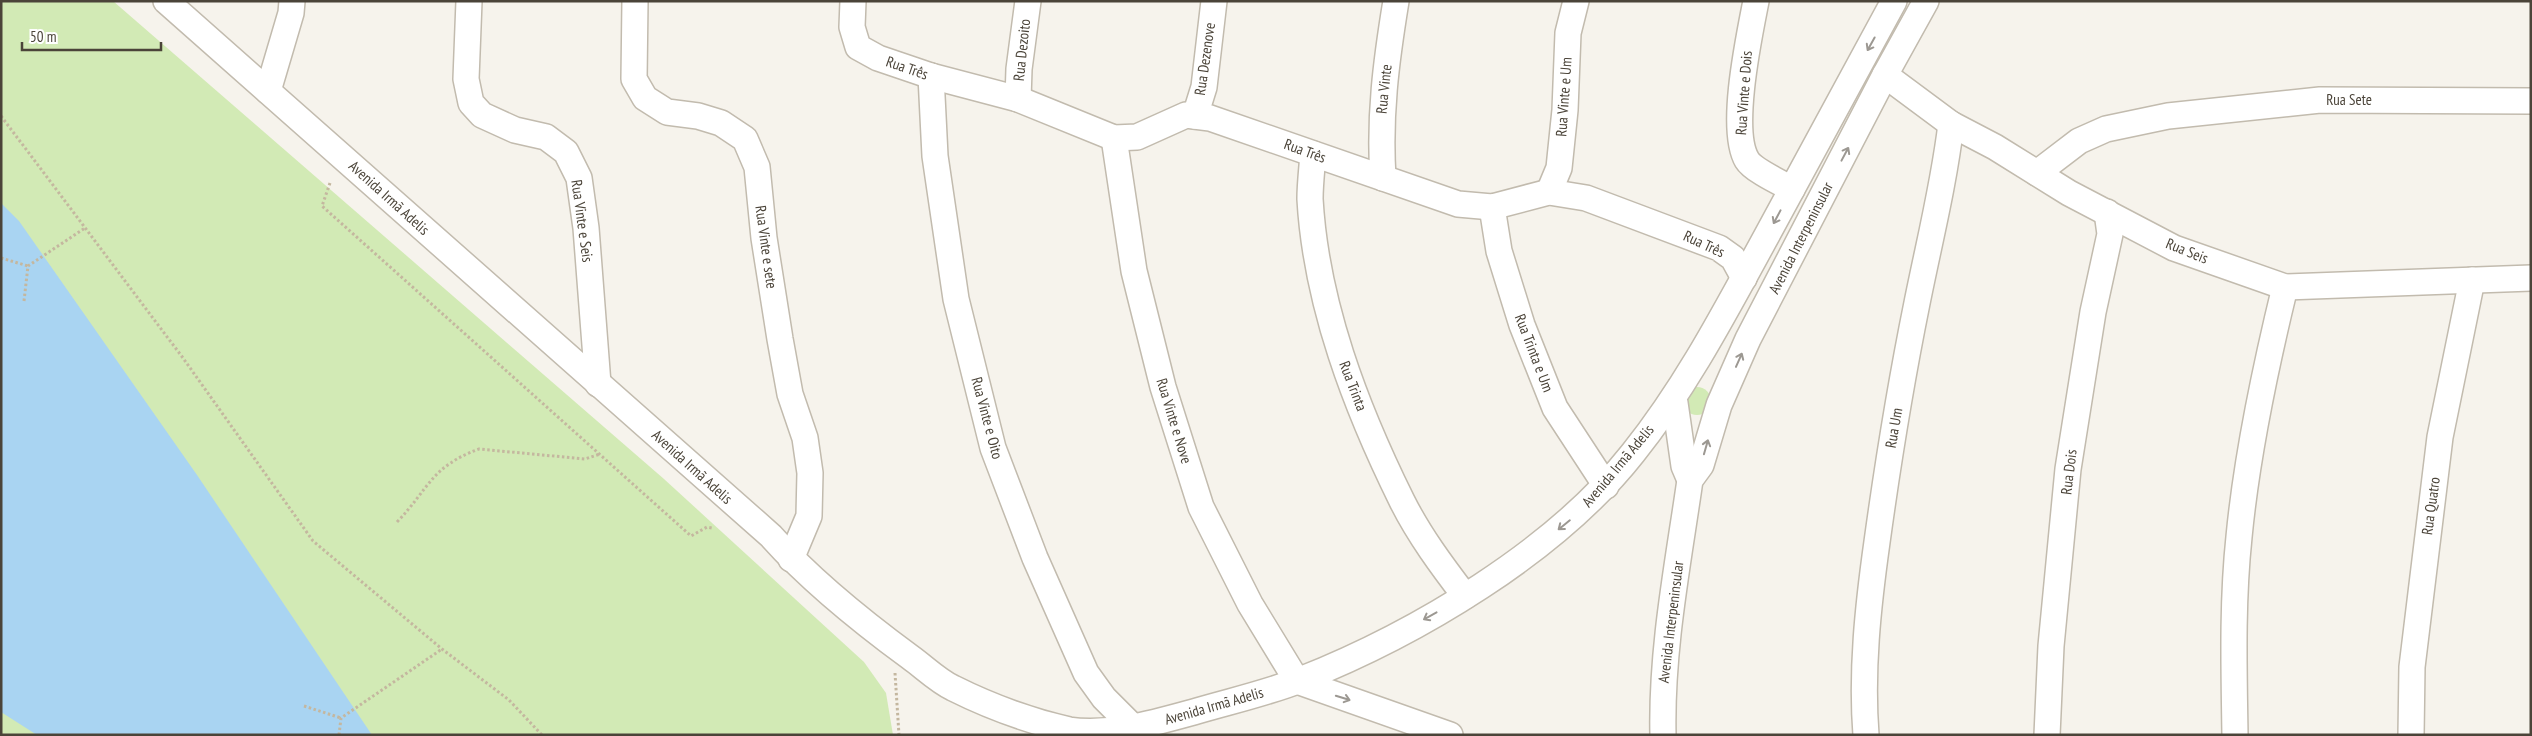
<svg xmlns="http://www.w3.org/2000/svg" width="2532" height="736" viewBox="0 0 2532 736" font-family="'PT Sans Narrow',sans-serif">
<rect width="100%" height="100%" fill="#f6f3ec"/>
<g fill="#d2eab5">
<polygon points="1,1 113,1 664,479 864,662 886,693 893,735 1,735"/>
<circle cx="1697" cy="401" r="14"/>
</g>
<polygon fill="#a9d4f2" points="1,203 19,221 197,475 372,735 37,735 1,712"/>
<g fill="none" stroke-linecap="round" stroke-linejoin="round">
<defs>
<g id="minor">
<path d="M 166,1 L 771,536 C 811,581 861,621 910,657 C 924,667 938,681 953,688 C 989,706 1030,721 1069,730 C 1111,736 1157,722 1197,711 C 1231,701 1267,693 1300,680 C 1416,634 1555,552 1633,453 C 1686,387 1725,312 1766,237 C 1808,159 1851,80 1894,1"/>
<polyline points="469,1 466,79 471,103 482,115 515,130 546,137 566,152 579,178 586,228 598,384"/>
<polyline points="635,1 634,79 645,98 667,112 698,116 721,123 745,139 757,167 764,238 780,339 790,394 805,438 810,473 809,516 791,559"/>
<polyline points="853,1 852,27 858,47 878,58 931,76 1018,99 1114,138 1137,137 1186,115 1210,118 1458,204 1492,207 1549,192 1586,198 1719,248 1733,258 1744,278"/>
<path d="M 1756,1 C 1749,37 1729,130 1747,160 C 1753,170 1781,183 1792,189"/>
<polyline points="1885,75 1951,124 1995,147 2069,193 2174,248 2285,287 2531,278"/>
<polyline points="931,76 935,156 956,299 993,448 1035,558 1086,673 1104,698 1135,729"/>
<polyline points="268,91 291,13 292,1"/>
<polyline points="1018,99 1019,69 1028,1"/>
<polyline points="1195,116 1204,87 1214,1"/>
<polyline points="1114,138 1134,271 1163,387 1201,507 1250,604 1297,681"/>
<path d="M 1313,154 C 1312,168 1310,184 1310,199 C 1316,304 1356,408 1402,501 C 1419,535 1442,566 1465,596"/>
<polyline points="2037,173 2079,141 2106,129 2168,116 2320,100 2531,101"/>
<path d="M 1383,178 C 1379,116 1386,62 1396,1"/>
<polyline points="1549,192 1559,168 1565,110 1568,33 1576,1"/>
<polyline points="1492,207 1499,251 1522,325 1555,408 1606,486"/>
<polyline points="1675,403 1684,466 1690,480"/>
<polyline points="1297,681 1450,735"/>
<path d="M 1663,735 C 1661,649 1678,564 1690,480 L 1701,465 L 1719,405 L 1748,339 L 1885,75 L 1926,1"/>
<path d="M 1866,735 C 1861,671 1868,606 1877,542 C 1888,462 1901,382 1917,303 C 1929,243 1944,184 1951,124"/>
<polyline points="2047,735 2051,646 2068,469 2093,312 2110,234 2107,212"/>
<path d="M 2235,735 C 2234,669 2232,603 2239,537 C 2247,453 2265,369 2285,287"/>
<polyline points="2411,735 2412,667 2440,437 2472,280"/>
</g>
</defs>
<use href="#minor" stroke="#c2bbae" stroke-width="28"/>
<g stroke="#c4b79f" stroke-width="3" stroke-dasharray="2.5 2.5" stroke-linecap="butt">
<polyline points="1,116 183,358 313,541 442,649 509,700 542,735"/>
<polyline points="330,183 322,206 691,536 707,527 712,528"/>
<polyline points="1,258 28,266"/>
<polyline points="24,301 28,266 85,228"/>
<path d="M 397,522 C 429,489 430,467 479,449 L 585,459 L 600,454"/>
<polyline points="895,673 899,735"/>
<polyline points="304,706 341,718"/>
<polyline points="339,735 341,718 442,649"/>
</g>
<use href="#minor" stroke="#fff" stroke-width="25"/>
</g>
<defs><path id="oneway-shaft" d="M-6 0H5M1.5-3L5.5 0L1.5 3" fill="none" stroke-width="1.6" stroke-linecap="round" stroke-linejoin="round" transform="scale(1.25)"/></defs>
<g stroke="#9c9892">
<use href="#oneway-shaft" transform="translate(1871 44) rotate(119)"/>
<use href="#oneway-shaft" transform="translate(1845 154) rotate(-62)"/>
<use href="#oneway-shaft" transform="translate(1777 217) rotate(118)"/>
<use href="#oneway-shaft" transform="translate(1739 360) rotate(-66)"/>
<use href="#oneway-shaft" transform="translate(1706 447) rotate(-74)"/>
<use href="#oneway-shaft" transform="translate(1564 525) rotate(141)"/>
<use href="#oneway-shaft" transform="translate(1430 616) rotate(151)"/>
<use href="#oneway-shaft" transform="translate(1343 698) rotate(17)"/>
</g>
<g text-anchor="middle" stroke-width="4" stroke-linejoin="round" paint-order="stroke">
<g font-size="15" fill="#4b4439" stroke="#fff">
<text transform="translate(1022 50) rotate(-84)" y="5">Rua Dezoito</text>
<text transform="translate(1205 59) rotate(-82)" y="5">Rua Dezenove</text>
<text transform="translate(907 68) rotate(19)" y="5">Rua Três</text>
<text transform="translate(1384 89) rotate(-84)" y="5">Rua Vinte</text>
<text transform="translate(1744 93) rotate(-86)" y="5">Rua Vinte e Dois</text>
<text transform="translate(1564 97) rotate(-86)" y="5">Rua Vinte e Um</text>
<text x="2349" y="105">Rua Sete</text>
<text transform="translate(1305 151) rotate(20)" y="5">Rua Três</text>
<text transform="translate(389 198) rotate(42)" y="5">Avenida Irmã Adelis</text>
<text transform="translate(582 221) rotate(82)" y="5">Rua Vinte e Seis</text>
<text transform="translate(1801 238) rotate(-63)" y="5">Avenida Interpeninsular</text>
<text transform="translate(1704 244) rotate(25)" y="5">Rua Três</text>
<text transform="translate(766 247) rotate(82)" y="5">Rua Vinte e sete</text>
<text transform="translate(2187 251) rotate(22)" y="5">Rua Seis</text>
<text transform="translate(1534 353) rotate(69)" y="5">Rua Trinta e Um</text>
<text transform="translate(1353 386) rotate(69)" y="5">Rua Trinta</text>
<text transform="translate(987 418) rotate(75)" y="5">Rua Vinte e Oito</text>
<text transform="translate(1174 421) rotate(73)" y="5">Rua Vinte e Nove</text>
<text transform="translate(1894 428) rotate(-80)" y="5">Rua Um</text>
<text transform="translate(1618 466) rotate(-50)" y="5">Avenida Irmã Adelis</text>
<text transform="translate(692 467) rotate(42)" y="5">Avenida Irmã Adelis</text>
<text transform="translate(2069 472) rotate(-83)" y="5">Rua Dois</text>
<text transform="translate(2431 506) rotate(-82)" y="5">Rua Quatro</text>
<text transform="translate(1671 622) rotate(-83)" y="5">Avenida Interpeninsular</text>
<text transform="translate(1214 706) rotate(-16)" y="5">Avenida Irmã Adelis</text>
</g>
</g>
<rect width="2532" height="736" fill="none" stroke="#4b4439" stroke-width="5"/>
<path d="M22 42v8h139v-8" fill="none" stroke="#4b4439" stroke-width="2.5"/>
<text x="30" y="42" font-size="15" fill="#4b4439" stroke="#ffffff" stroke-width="4" paint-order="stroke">50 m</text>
</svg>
